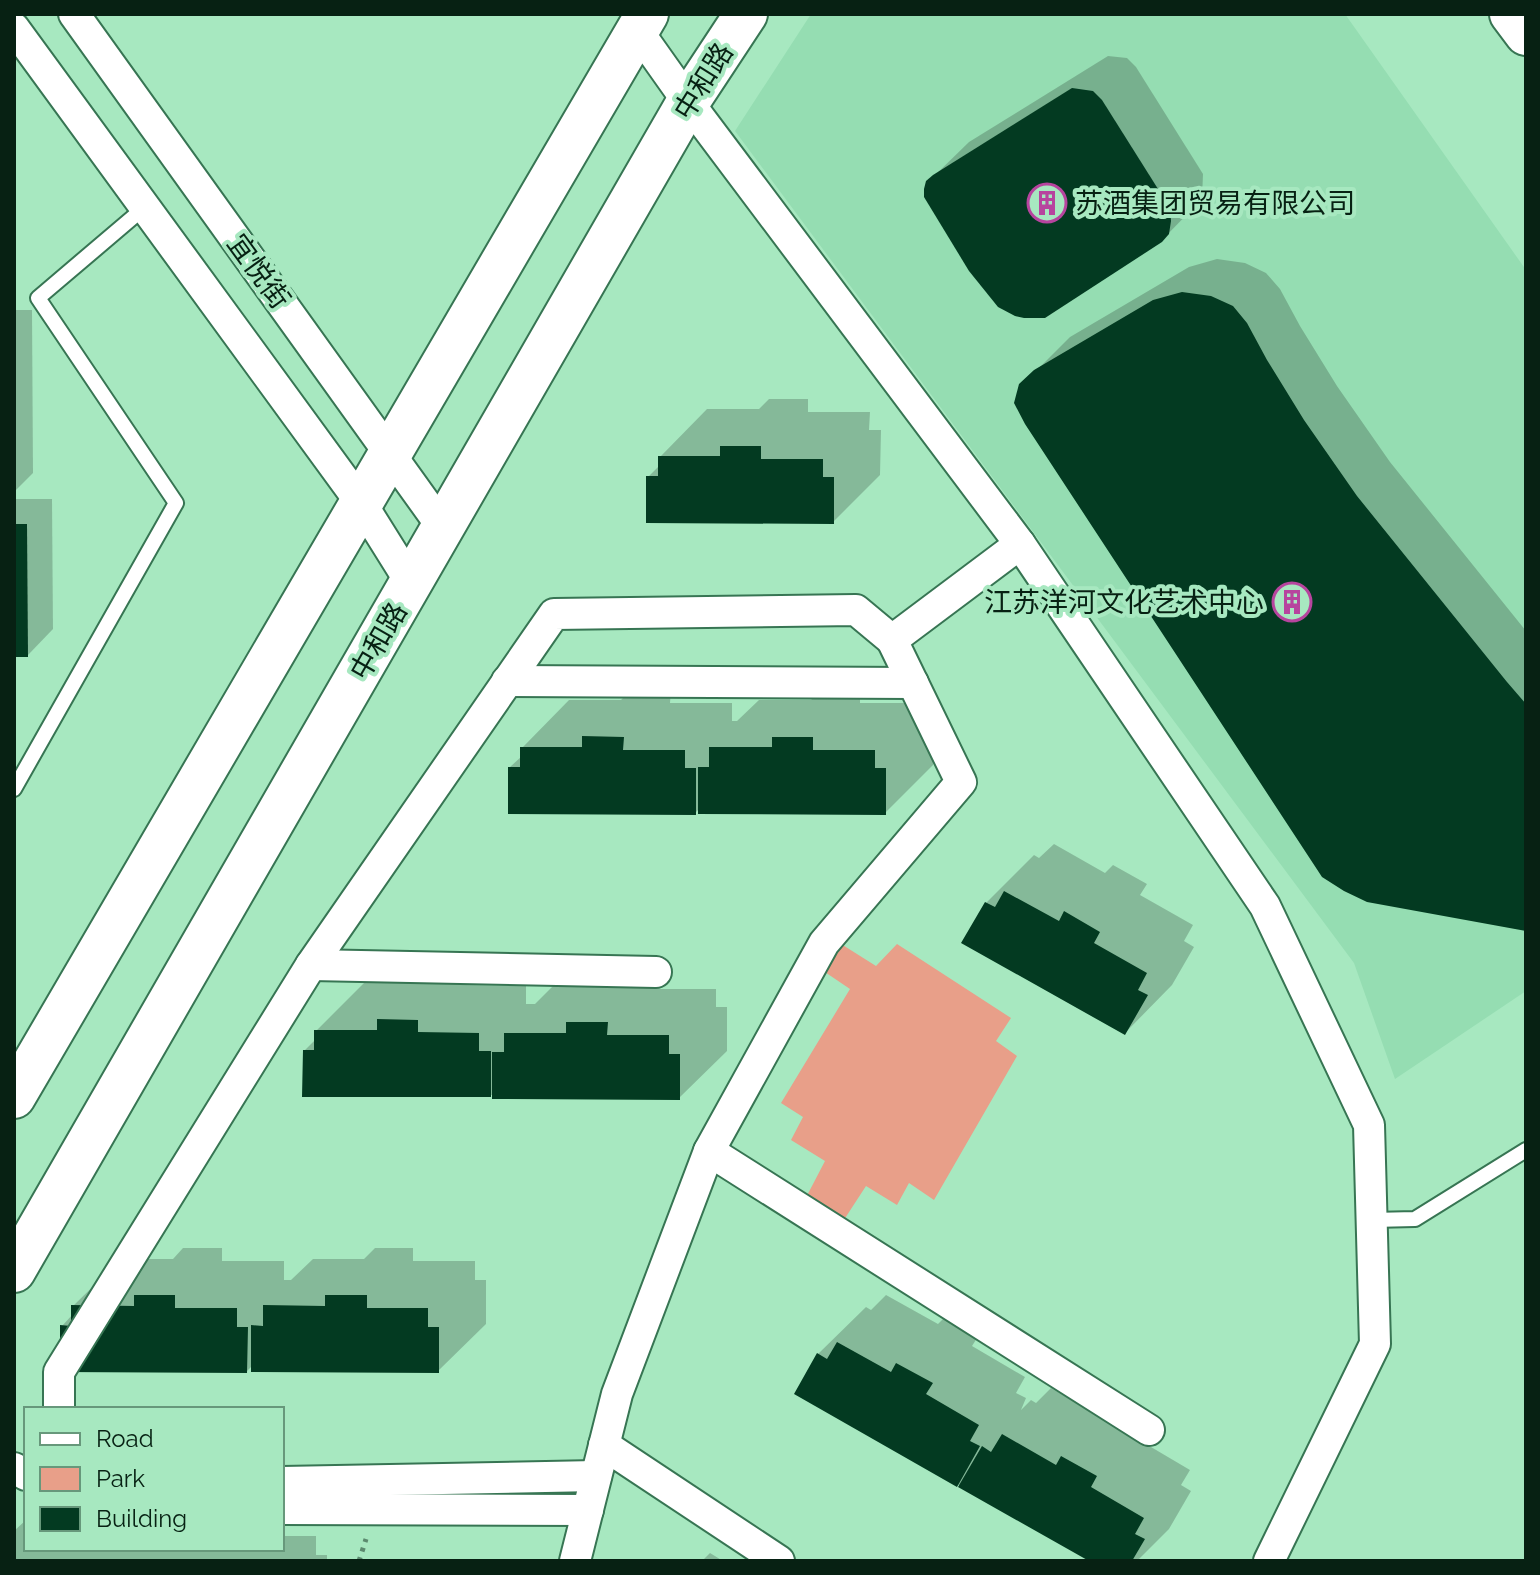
<svg xmlns="http://www.w3.org/2000/svg" width="1540" height="1575" viewBox="0 0 1540 1575" font-family="Raleway,'Noto Sans SC',sans-serif">
<rect width="100%" height="100%" fill="#a7e8c0"/>
<polygon fill="#95ddb2" points="811,14 1345,14 1526,270 1526,991 1395,1079 1354,963 735,131"/>
<polygon fill="#e89f89" points="830,937 876,966 897,944 1011,1018 996,1041 1017,1056 934,1200 909,1183 897,1205 866,1186 836,1232 800,1209 825,1161 791,1140 803,1117 781,1103 850,989 813,964"/>
<g fill="#0003">
<polygon points="1108,56 1127,58 1136,67 1203,174 1202,199 1161,241 928,182 969,142"/>
<polygon points="1217,259 1245,263 1266,273 1280,289 1300,326 1337,386 1390,462 1526,631 1526,929 1021,386 1070,337 1189,267"/>
<polygon points="14,310 32,310 33,473 14,492"/>
<polygon points="769,399 808,399 808,412 870,412 869,430 881,430 880,475 833,522 648,477 660,465 660,457 707,409 759,409"/>
<polygon points="14,499 52,499 53,629 28,655 14,655"/>
<polygon points="632,689 671,690 670,703 732,703 732,721 737,721 759,700 811,700 822,690 860,690 860,703 922,703 933,721 933,765 885,813 700,808 695,813 510,767 522,756 522,748 569,700 621,700"/>
<polygon points="1054,844 1105,873 1113,865 1147,884 1140,895 1193,925 1184,941 1194,947 1172,985 1125,1033 986,903 1034,855 1039,858"/>
<polygon points="426,972 465,973 465,985 526,986 526,1004 535,1004 553,986 605,986 616,976 655,976 654,989 716,989 716,1007 727,1007 727,1051 679,1098 494,1095 304,1095 305,1050 316,1039 316,1031 364,983 416,983"/>
<polygon points="183,1248 222,1248 222,1261 284,1261 284,1280 291,1280 313,1259 364,1259 375,1248 413,1248 413,1261 475,1261 475,1280 486,1280 486,1324 438,1371 253,1365 247,1371 62,1326 73,1314 73,1306 121,1259 173,1259"/>
<polygon points="886,1295 938,1324 946,1316 979,1335 972,1346 1025,1377 1016,1393 1026,1398 1021,1410 1031,1400 1036,1403 1051,1388 1190,1470 1181,1485 1191,1491 1169,1529 1137,1561 1093,1561 796,1393 818,1354 866,1307 871,1310"/>
<polygon points="26,1520 26,1549 126,1549 126,1552 134,1552 137,1549 282,1549 282,1536 316,1536 316,1555 327,1555 327,1561 14,1561 14,1531"/>
<polygon points="710,1553 723,1561 702,1561"/>
</g>
<g fill="#033a21">
<polygon points="1072,88 1093,91 1102,100 1170,208 1171,221 1169,234 1162,242 1045,318 1024,318 1015,316 998,307 969,271 924,197 924,189 926,181 933,175"/>
<polygon points="1182,292 1211,296 1233,306 1247,323 1267,360 1304,420 1357,496 1507,682 1526,704 1526,931 1367,902 1344,891 1322,877 1025,424 1014,403 1019,384 1034,370 1153,300"/>
<polygon points="720,446 761,446 761,459 823,459 823,477 834,477 834,524 646,523 646,476 658,476 658,456 720,456"/>
<polygon points="14,524 27,524 28,657 14,657"/>
<polygon points="582,736 624,737 623,750 685,750 685,768 696,768 696,815 508,814 508,767 520,767 520,747 582,747"/>
<polygon points="772,737 813,737 813,750 875,750 875,768 886,768 886,815 698,814 698,767 709,767 709,747 772,747"/>
<polygon points="1004,891 1059,921 1064,911 1100,932 1094,943 1147,973 1138,990 1148,995 1125,1035 961,943 985,902 995,907"/>
<polygon points="377,1019 418,1020 418,1032 479,1033 479,1051 491,1051 491,1097 302,1097 303,1050 314,1050 314,1030 377,1030"/>
<polygon points="566,1022 608,1022 607,1035 669,1035 669,1054 680,1054 680,1100 492,1099 492,1052 504,1052 504,1033 566,1033"/>
<polygon points="134,1295 175,1295 175,1308 237,1308 237,1327 248,1327 247,1373 60,1372 60,1325 71,1326 71,1305 134,1306"/>
<polygon points="325,1295 367,1295 367,1308 428,1308 428,1327 439,1327 439,1373 251,1372 251,1325 263,1326 263,1305 325,1306"/>
<polygon points="837,1342 891,1372 896,1363 933,1383 926,1394 979,1425 970,1441 980,1446 957,1487 794,1394 817,1353 827,1359"/>
<polygon points="1002,1434 1056,1465 1061,1456 1097,1476 1091,1487 1144,1518 1135,1534 1145,1539 1132,1561 1089,1561 958,1487 982,1446 991,1452"/>
</g>
<g fill="none" stroke-linecap="round" stroke-linejoin="round">
<defs>
<g id="lane">
<polyline points="14,789 176,503 38,298 145,207"/>
<polyline points="1372,1220 1415,1219 1526,1150"/>
</g>
<g id="street">
<polyline points="74,14 443,528"/>
<polyline points="14,28 361,503 411,583"/>
<polyline points="637,30 688,102 1020,544 1265,906 1369,1125 1375,1344 1269,1561"/>
<polyline points="507,681 913,683"/>
<polyline points="311,965 656,972"/>
<polyline points="709,1151 1149,1430"/>
<polyline points="59,1409 59,1372 311,965 554,614 856,610 892,640"/>
<polyline points="604,1445 779,1561"/>
<polyline points="14,1468 26,1475"/>
<polyline points="282,1482 596,1476"/>
<polyline points="282,1509 588,1510"/>
<polyline points="575,1561 617,1394 709,1151 824,943 961,782 892,640 1020,544"/>
</g>
<g id="secondary">
<polyline points="1511,14 1526,34"/>
<polyline points="14,1097 647,14"/>
<polyline points="14,1271 688,102 746,14"/>
</g>
</defs>
<use href="#lane" stroke="#377553" stroke-width="18"/>
<use href="#street" stroke="#377553" stroke-width="34"/>
<use href="#secondary" stroke="#377553" stroke-width="46"/>
<polyline stroke="#5b896e" stroke-width="5" stroke-dasharray="4 6" stroke-linecap="butt" points="359,1561 366,1539"/>
<use href="#lane" stroke="#fff" stroke-width="14"/>
<use href="#street" stroke="#fff" stroke-width="30"/>
<use href="#secondary" stroke="#fff" stroke-width="42"/>
</g>
<defs>
<symbol id="building-ring" viewBox="-11 -11 22 22"><circle r="9.5" fill="#a7e8c0" stroke="#b7449e" stroke-width="1.5"/><path d="M-4-6H4V6H1V3H-1V6H-4ZM-2.5-4.3h1.7v1.8h-1.7ZM.8-4.3h1.7v1.8H.8ZM-2.5-1h1.7V.8h-1.7ZM.8-1h1.7V.8H.8Z" fill="#b7449e"/></symbol>
</defs>
<g fill-rule="evenodd">
<use href="#building-ring" x="1025" y="181" width="44" height="44"/>
<use href="#building-ring" x="1270" y="580" width="44" height="44"/>
</g>
<g text-anchor="middle" stroke-width="8" stroke-linejoin="round" paint-order="stroke">
<g font-size="28" fill="#072113" stroke="#a7e8c0">
<text transform="translate(703 81) rotate(-58)" y="10">中和路</text>
<text transform="translate(259 271) rotate(54)" y="10">宜悦街</text>
<text transform="translate(378 641) rotate(-60)" y="10">中和路</text>
</g>
<g font-size="28" fill="#072113" stroke="#a7e8c0" text-anchor="start">
<text x="1075" y="213">苏酒集团贸易有限公司</text>
<text x="1264" y="612" text-anchor="end">江苏洋河文化艺术中心</text>
</g>
</g>
<rect width="1540" height="1575" fill="none" stroke="#072113" stroke-width="32"/>
<rect x="24" y="1407" width="260" height="144" fill="#a7e8c0" stroke="#67987b" stroke-width="2"/>
<rect x="40" y="1433" width="40" height="12" fill="#ffffff" stroke="#67987b" stroke-width="2"/>
<text x="96" y="1447" font-size="24" fill="#072113">Road</text>
<rect x="40" y="1467" width="40" height="24" fill="#e89f89" stroke="#67987b" stroke-width="2"/>
<text x="96" y="1487" font-size="24" fill="#072113">Park</text>
<rect x="40" y="1507" width="40" height="24" fill="#033a21" stroke="#67987b" stroke-width="2"/>
<text x="96" y="1527" font-size="24" fill="#072113">Building</text>
</svg>
